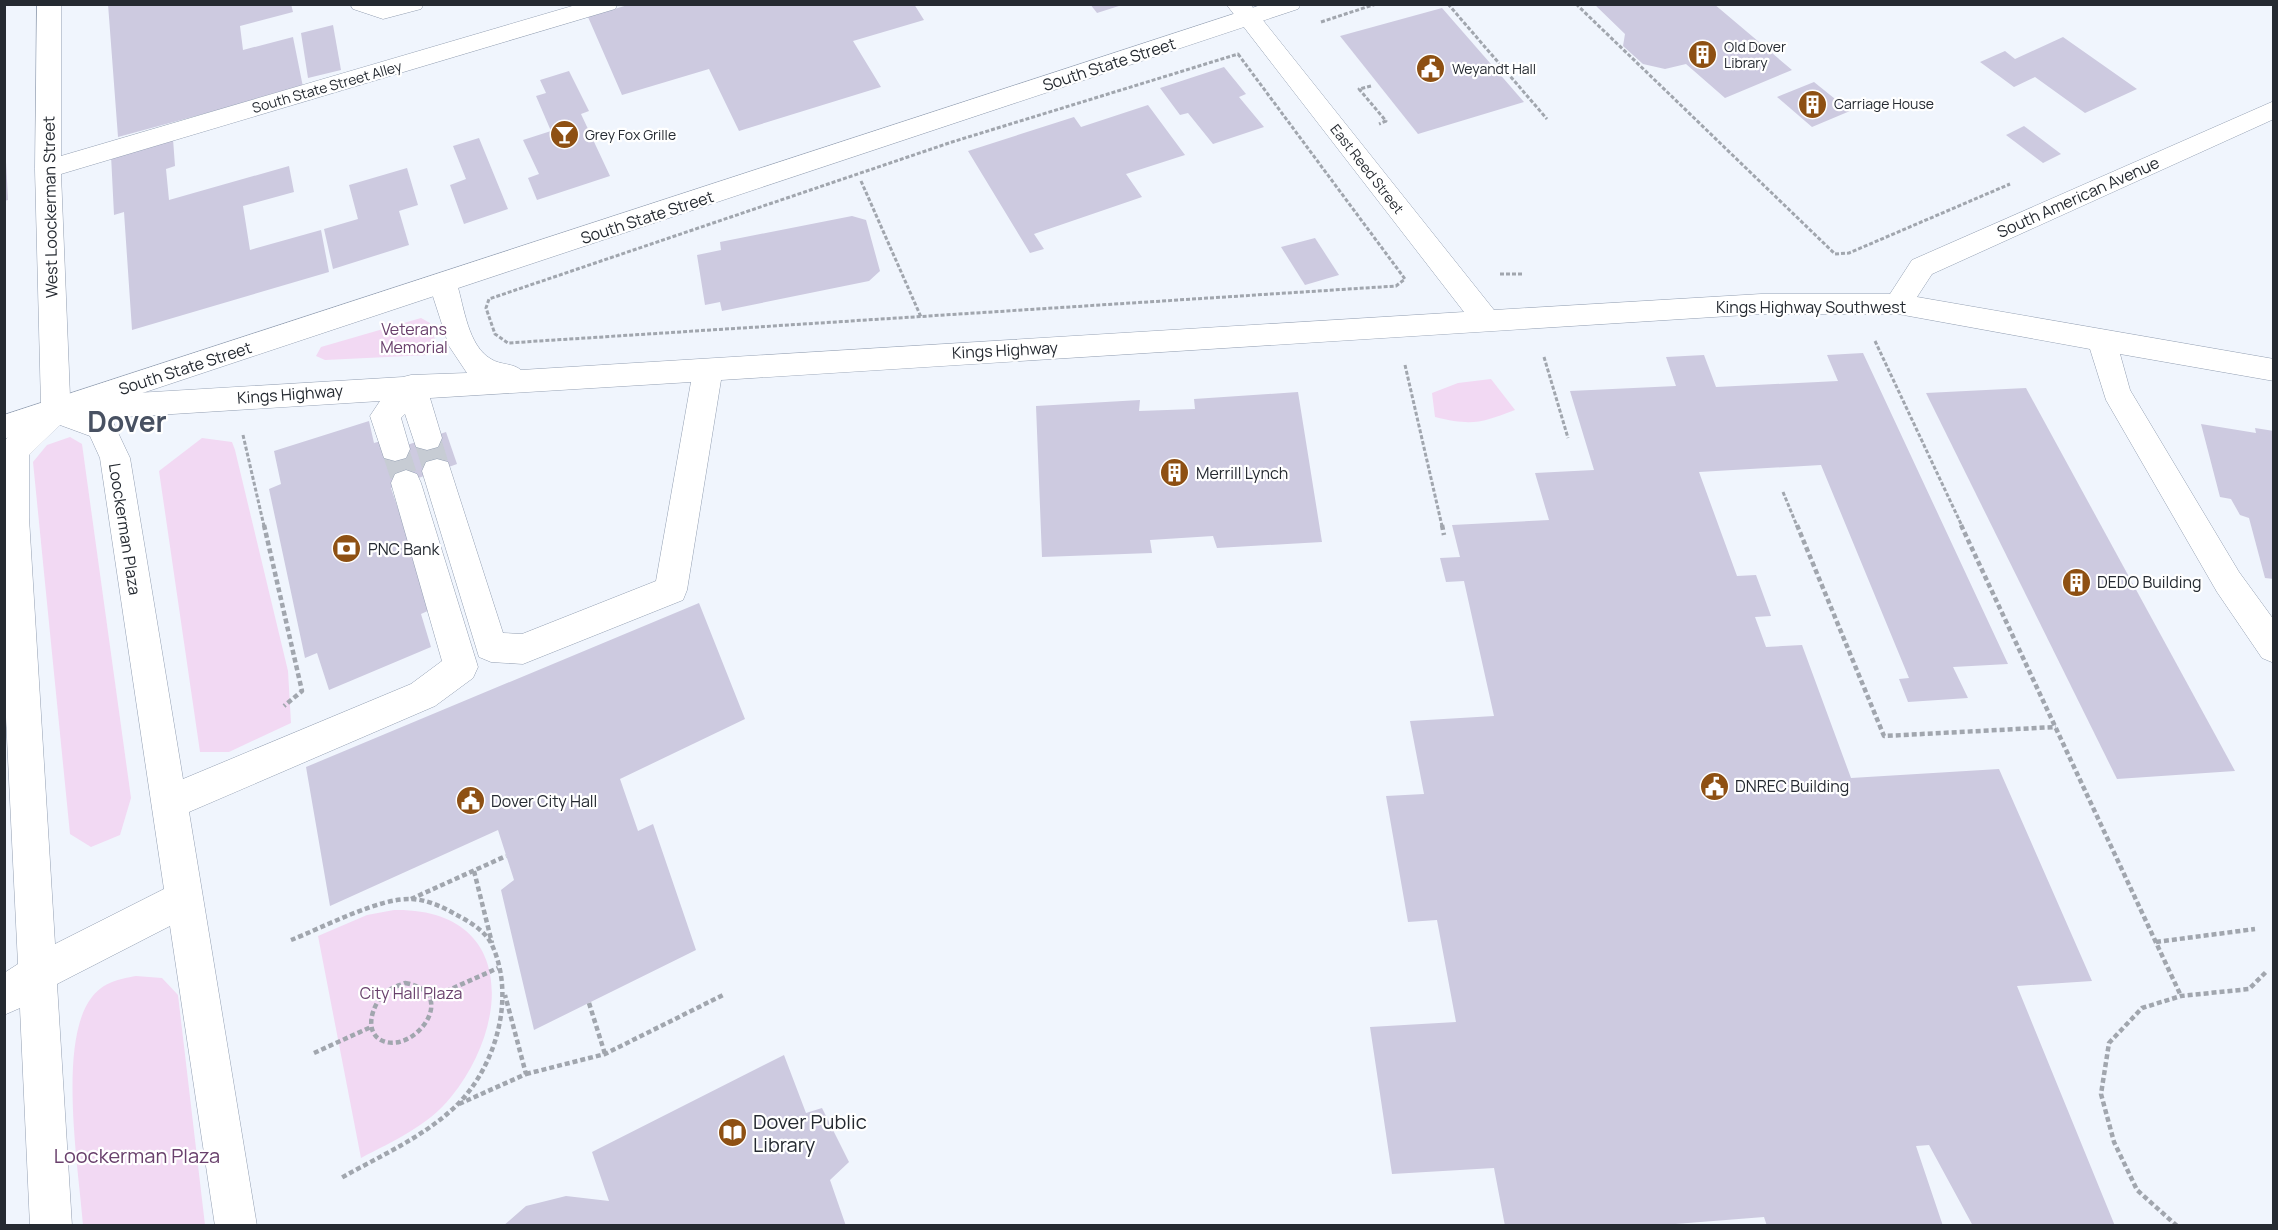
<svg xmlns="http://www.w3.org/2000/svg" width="2278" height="1230" viewBox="0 0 2278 1230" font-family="Manrope,sans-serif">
<rect width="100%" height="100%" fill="#f0f5fd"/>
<g fill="#f2d9f3">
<polygon points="421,318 430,323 436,343 429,355 325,360 316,356 321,347"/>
<path d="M 1491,379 L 1515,410 C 1481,423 1472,426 1435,417 L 1432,393 L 1458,383 Z"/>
<polygon points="70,437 82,444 131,798 120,835 91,847 70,834 33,462 47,445"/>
<polygon points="202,438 232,442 235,450 288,671 291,723 229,752 200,752 159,471"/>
<path d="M 394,910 C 515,908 511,1023 451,1097 C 428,1126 393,1141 361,1158 L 318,936 L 367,915 Z"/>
<path d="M 136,976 L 162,978 L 178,995 L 205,1225 L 83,1225 C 79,1170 57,1041 92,997 C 104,982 119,979 136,976 Z"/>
</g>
<g fill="#cdcae0">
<polygon points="108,4 291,4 293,12 240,26 243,50 293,37 303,87 118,137"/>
<polygon points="631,4 914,4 924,20 853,41 881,87 739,131 709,69 622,95 588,17"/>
<polygon points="1090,4 1122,4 1122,5 1097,13"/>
<polygon points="1594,4 1714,4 1792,70 1725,98 1686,64 1665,69 1643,64 1623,46 1625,34"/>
<polygon points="1442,8 1524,102 1418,134 1340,36"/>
<polygon points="333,25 341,70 308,78 301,33"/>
<polygon points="2063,37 2137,89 2085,113 2035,77 2014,87 1980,62 2005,51 2015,59"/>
<polygon points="1224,67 1246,94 1239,97 1264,127 1213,144 1188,113 1180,115 1160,88"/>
<polygon points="569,71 589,111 581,114 610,176 537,200 528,178 539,174 523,140 551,131 536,96 546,93 540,80"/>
<polygon points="1814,82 1850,111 1812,127 1777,97"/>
<polygon points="1148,105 1185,155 1126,174 1142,197 1034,234 1044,249 1030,253 968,151 1074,117 1081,127"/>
<polygon points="2024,126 2061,154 2043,163 2006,135"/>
<polygon points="479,138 508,209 464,224 450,185 466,179 453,146"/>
<polygon points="173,139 175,166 166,169 169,200 289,166 294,192 243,206 250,250 321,230 329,272 132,330 124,212 114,215 111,155"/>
<polygon points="4,162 6,162 8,200 4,201"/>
<polygon points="407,168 418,205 399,211 409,245 333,269 324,229 358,219 349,185"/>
<polygon points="852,216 866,220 880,271 869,281 722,311 720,302 705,305 697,255 721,250 720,242"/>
<polygon points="1315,238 1339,275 1305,285 1281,247"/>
<polygon points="1863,353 2008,664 1953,667 1968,698 1908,702 1899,679 1909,678 1821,465 1699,472 1737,576 1756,575 1771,616 1755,617 1766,647 1802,645 1851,778 1999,769 2092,981 2017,986 2115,1226 1973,1226 1929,1145 1916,1146 1943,1226 1767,1226 1764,1217 1650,1226 1505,1226 1494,1168 1392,1174 1370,1027 1456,1022 1437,920 1408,922 1386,796 1424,794 1410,721 1494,716 1464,581 1446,582 1440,558 1460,557 1452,525 1549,520 1535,473 1594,470 1570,391 1676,386 1666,357 1704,355 1716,387 1838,381 1827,355"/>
<polygon points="2026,388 2235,771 2117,779 1926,393"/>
<polygon points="1298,392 1322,542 1217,548 1213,536 1150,540 1152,553 1042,557 1036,406 1140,400 1139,411 1195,409 1194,399"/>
<polygon points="369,421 374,443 381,441 395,449 446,432 457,464 391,488 432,609 421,614 431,647 329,690 317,653 305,658 269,489 281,484 274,451"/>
<polygon points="2201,424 2256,433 2255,428 2274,431 2274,579 2265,578 2249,518 2240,515 2231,499 2220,497"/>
<polygon points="699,603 745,719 620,779 638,831 653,824 696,950 534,1030 501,890 514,880 498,830 330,906 306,767"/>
<polygon points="784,1055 806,1113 822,1108 849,1162 830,1180 846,1226 503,1226 526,1206 566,1196 609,1201 592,1152"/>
</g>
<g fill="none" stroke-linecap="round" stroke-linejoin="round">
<g stroke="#c7ccd4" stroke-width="27" stroke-dasharray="27 14" stroke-linecap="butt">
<polyline points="427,438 437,471"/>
<polyline points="395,449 406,483"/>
</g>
<defs>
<g id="minor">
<path d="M 37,4 L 61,4 L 61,156 L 579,4 L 618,4 L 615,9 L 61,174 L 70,397 L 403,377 L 411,375 L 467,373 L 449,346 L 429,284 L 433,277 L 443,274 L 453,277 L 457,284 C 464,307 468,346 491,359 C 500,365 513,363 521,370 L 1464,312 L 1226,4 L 1250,4 L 1494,310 L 1761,294 L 1890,294 L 1912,260 L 2274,101 L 2274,119 L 1932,274 L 1917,297 L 2274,359 L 2274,381 L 2120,354 L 2130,390 L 2239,572 L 2274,620 L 2274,663 L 2262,658 L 2217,592 L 2106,400 L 2090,349 L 1898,314 L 1761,314 L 721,380 L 687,590 L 683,600 L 523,664 L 491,662 L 479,657 L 422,471 L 426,462 L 437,459 L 448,462 L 503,633 L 522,634 L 656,581 L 691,382 L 430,398 L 442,438 L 438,447 L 427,450 L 416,447 L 405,414 L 401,418 L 410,449 L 406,458 L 395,461 L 384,458 L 370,416 L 380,401 L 109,418 L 112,420 L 130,458 L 183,779 L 411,684 L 442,661 L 391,483 L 395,474 L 406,470 L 417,474 L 421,483 L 478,667 L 473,678 L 435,706 L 189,812 L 257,1226 L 215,1226 L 170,926 L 57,984 L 72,1226 L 30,1226 L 20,1008 L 4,1015 L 4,973 L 18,964 L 4,676 L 4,441 L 41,406 L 35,169 ZM 60,425 L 90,436 L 100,458 L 164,889 L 55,944 L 29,518 L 29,455 Z"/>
<polygon points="350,4 424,4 421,9 383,19 353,9"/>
</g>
<polygon id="major" points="1264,4 1301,4 1298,9 4,439 4,415"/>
</defs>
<use href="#minor" stroke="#939fb2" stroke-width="1"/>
<use href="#major" stroke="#939fb2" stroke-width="1"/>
<g stroke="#a1a6ae" stroke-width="3" stroke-dasharray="4 2" stroke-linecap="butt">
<polyline points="1448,4 1547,119"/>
<polyline points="1576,4 1835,254 1849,253 2010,184"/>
<polyline points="1321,22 1376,4"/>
<polygon points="1238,54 1405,279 1396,286 508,343 495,334 486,308 489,299 952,142"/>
<polyline points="1371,86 1359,89 1386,121 1379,124"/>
<polyline points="861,181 921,317"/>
<polyline points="1500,274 1522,274"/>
<polyline points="1875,341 1962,526"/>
<polyline points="1544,357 1568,438"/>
<polyline points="1405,365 1442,526"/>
<polyline points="243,435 264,526"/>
<polyline points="1783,492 1797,526"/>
</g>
<g stroke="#a1a6ae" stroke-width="4.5" stroke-dasharray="5 3" stroke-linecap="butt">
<polyline points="264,525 302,691 284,706"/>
<polyline points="1442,525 1444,535"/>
<polyline points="1797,525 1884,736 2056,727"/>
<polyline points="1961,525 2181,996"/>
<polyline points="474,871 492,943"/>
<polyline points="411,899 506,856"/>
<path d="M 291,940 C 322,928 380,897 412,899 C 427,900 441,906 455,914 C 468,921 485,930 492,945 C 516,997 496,1066 457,1105 C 424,1137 380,1156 341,1178"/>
<polyline points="2156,942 2255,929"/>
<path d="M 405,983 C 461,992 415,1054 383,1041 C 363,1033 372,1005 384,994 C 390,988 398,986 405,983 Z"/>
<polyline points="431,998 498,968"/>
<polyline points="589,1003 605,1054"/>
<polyline points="314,1053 371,1027"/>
<polyline points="526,1074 605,1054 723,995"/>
<polyline points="459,1104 526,1074 505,995"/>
<polyline points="2177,1226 2137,1190 2114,1142 2101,1094 2109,1043 2142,1008 2181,996 2249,989 2267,971"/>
</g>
<use href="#minor" fill="#fff" fill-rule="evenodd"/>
<use href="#major" fill="#fff" fill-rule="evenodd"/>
</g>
<defs>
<symbol id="building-disc" viewBox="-11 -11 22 22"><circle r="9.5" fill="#8e5013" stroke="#fff"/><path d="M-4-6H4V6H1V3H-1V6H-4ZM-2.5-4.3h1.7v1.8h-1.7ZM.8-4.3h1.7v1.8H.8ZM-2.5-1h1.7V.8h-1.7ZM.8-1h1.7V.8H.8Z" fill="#fff"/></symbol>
<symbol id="civic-disc" viewBox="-11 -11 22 22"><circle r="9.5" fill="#8e5013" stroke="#fff"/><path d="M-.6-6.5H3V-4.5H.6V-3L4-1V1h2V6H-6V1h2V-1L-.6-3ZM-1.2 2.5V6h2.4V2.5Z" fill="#fff"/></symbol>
<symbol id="bar-disc" viewBox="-11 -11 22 22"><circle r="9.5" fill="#8e5013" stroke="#fff"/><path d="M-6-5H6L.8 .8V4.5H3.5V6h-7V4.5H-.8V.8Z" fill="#fff"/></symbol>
<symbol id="bank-disc" viewBox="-11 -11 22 22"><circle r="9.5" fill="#8e5013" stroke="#fff"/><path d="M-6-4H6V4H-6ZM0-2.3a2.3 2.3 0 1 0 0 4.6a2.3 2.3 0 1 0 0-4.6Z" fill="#fff"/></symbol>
<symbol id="library-disc" viewBox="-11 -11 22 22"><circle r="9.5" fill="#8e5013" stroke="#fff"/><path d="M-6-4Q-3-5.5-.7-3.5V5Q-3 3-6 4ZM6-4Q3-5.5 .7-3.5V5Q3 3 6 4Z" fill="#fff"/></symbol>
</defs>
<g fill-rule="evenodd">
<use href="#building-disc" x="1686" y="38" width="33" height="33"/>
<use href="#civic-disc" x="1414" y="52" width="33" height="33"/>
<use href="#building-disc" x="1796" y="88" width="33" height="33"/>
<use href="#bar-disc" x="548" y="118" width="33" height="33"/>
<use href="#building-disc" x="1158" y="456" width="33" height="33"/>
<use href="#bank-disc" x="330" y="532" width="33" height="33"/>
<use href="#building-disc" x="2060" y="566" width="33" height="33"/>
<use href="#civic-disc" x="1698" y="770" width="33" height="33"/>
<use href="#civic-disc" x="454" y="784" width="33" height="33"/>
<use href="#library-disc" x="716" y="1116" width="33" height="33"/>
</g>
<g text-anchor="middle" stroke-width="4.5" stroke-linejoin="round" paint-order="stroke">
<g font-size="14" fill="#252a31" stroke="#fff" text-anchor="start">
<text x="1724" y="52">Old Dover<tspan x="1724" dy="16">Library</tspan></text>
<text x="1452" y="74">Weyandt Hall</text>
<text x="1834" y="109">Carriage House</text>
<text x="585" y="140">Grey Fox Grille</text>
</g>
<g font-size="14" fill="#252a31" stroke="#fff">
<text transform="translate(327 87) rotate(-16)" y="5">South State Street Alley</text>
<text transform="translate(1367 169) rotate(52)" y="5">East Reed Street</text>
</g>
<g font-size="16" fill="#252a31" stroke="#fff">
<text transform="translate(1109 64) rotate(-18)" y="6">South State Street</text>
<text transform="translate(2078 197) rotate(-24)" y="6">South American Avenue</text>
<text transform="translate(50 207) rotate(-91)" y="6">West Loockerman Street</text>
<text transform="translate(647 217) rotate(-18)" y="6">South State Street</text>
<text x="1811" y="313">Kings Highway Southwest</text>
<text transform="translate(1005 350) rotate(-3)" y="6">Kings Highway</text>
<text transform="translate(185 368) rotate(-18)" y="6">South State Street</text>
<text transform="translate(290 394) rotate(-4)" y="6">Kings Highway</text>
<text transform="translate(125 529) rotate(81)" y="6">Loockerman Plaza</text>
</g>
<g font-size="16" fill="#69406c" stroke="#fff">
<text x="414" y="335">Veterans<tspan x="414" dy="18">Memorial</tspan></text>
<text x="411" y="999">City Hall Plaza</text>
</g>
<g font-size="16" fill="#252a31" stroke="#fff" text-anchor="start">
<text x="1196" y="479">Merrill Lynch</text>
<text x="368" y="555">PNC Bank</text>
<text x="2097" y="588">DEDO Building</text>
<text x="1735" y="792">DNREC Building</text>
<text x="491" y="807">Dover City Hall</text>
</g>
<g font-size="20" fill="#252a31" stroke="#fff" text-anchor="start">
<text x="753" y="1129">Dover Public<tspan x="753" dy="23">Library</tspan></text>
</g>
<g font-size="20" fill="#69406c" stroke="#fff">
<text x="137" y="1163">Loockerman Plaza</text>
</g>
<g font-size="28" font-weight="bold" fill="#485162" stroke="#fff">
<text x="127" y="432">Dover</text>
</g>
</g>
<rect width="2278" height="1230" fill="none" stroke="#252a31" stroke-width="12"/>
</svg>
